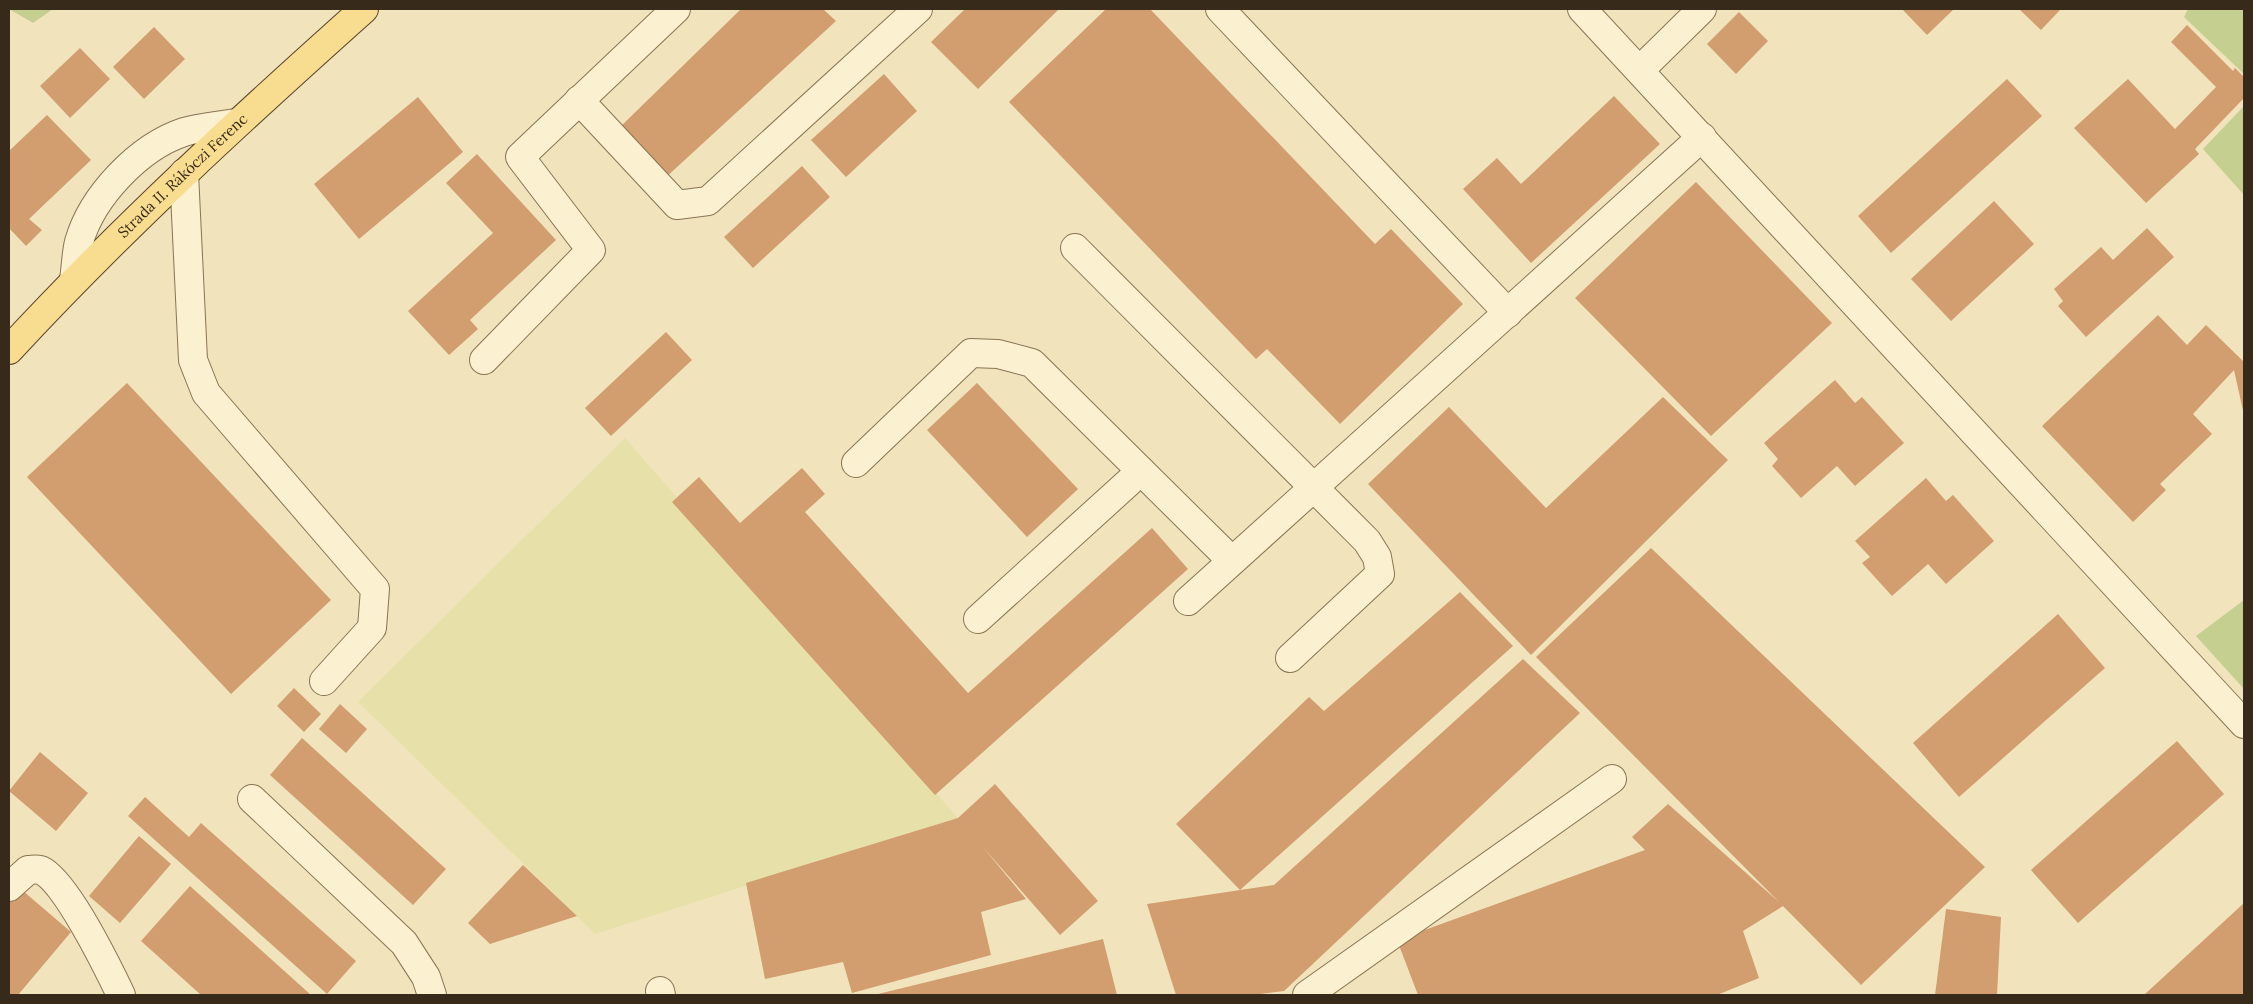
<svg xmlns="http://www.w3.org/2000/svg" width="2253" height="1004" viewBox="0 0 2253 1004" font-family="Lora,serif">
<rect width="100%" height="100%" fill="#f1e4bc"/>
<polygon fill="#e7e0a9" points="625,438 958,818 595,934 358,702"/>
<g fill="#c4cf90">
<polygon points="9,9 53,9 33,23"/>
<polygon points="2188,9 2244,9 2244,74 2184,17"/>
<polygon points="2244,106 2244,195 2203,149"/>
<polygon points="2244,600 2244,689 2196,636"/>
</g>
<g fill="#d29d6f">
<polygon points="741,9 823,9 836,21 664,179 617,130"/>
<polygon points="965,9 1059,9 978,89 931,42"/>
<polygon points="1106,9 1150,9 1375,244 1391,229 1463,304 1340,424 1267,349 1256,359 1009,102"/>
<polygon points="1902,9 1954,9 1927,35"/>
<polygon points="2019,9 2058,9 2060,10 2041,30"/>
<polygon points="1739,12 1768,41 1736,74 1707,44"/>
<polygon points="2187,25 2233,71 2235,68 2244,77 2244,98 2195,149 2199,154 2146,203 2074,128 2128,79 2175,129 2216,87 2171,42"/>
<polygon points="154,27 185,59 144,99 113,67"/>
<polygon points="80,48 110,79 70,118 40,86"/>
<polygon points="884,74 917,111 846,177 811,140"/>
<polygon points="2007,79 2042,116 1891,253 1858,216"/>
<polygon points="1614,96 1660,144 1531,263 1463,189 1497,158 1521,184"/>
<polygon points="418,97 463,152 359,239 314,184"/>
<polygon points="47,115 91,160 29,219 42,230 26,246 9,228 9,151"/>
<polygon points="477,154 556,240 470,320 478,329 449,355 408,311 493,233 446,183"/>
<polygon points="802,166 830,197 753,268 724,237"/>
<polygon points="1696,182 1832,323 1711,436 1575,298"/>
<polygon points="1994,201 2034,244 1951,321 1911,279"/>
<polygon points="2147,228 2174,257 2086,337 2058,306 2063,301 2054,289 2101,247 2113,260"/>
<polygon points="2158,315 2187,345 2206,325 2243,361 2244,359 2244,415 2234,370 2193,414 2212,434 2160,484 2166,490 2133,522 2042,426"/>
<polygon points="666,332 692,360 611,436 585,408"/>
<polygon points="1835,380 1855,403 1862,397 1904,443 1855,486 1837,466 1801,498 1772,466 1778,459 1764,443"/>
<polygon points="127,383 331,600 231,694 27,477"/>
<polygon points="977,383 1078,489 1027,537 927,430"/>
<polygon points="1663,397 1728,460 1531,655 1368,484 1449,407 1546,508"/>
<polygon points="802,468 825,494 805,512 968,693 1152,528 1188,569 935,795 672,502 699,477 740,523"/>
<polygon points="1926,478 1946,501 1953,495 1994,541 1946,584 1928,564 1892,596 1862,563 1870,557 1855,541"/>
<polygon points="1651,548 1985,867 1861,985 1783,906 1743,931 1759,978 1717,995 1418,995 1397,940 1645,850 1632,837 1668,804 1779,902 1536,657"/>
<polygon points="1460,592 1513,646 1240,890 1176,824 1309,697 1324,711"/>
<polygon points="2058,614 2105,668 1959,797 1913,743"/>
<polygon points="1523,659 1580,713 1284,991 1252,995 1176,995 1147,904 1274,885"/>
<polygon points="294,688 321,714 304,732 277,706"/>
<polygon points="340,704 367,729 346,753 319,729"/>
<polygon points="302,738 446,869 413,905 270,775"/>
<polygon points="2177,741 2224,794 2078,923 2031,870"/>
<polygon points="40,752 88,793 56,831 9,791"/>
<polygon points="995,784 1098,901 1060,935 982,846 1026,899 981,912 991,955 852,993 843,962 765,979 746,883 958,818"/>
<polygon points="145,797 189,837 201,823 356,961 327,994 128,816"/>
<polygon points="139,836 171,864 120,923 89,896"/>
<polygon points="523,865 577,916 490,944 468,923"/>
<polygon points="16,885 71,932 18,995 9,995 9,894"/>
<polygon points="190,886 311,995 201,995 141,941"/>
<polygon points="2244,903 2244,995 2144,995"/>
<polygon points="1946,909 2001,917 1997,995 1935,995"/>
<polygon points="1103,939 1117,995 874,995"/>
</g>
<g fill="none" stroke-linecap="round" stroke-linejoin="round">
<defs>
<g id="minor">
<polyline points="1220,9 1508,313"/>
<polyline points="1582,9 2244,724"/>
<polyline points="1640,70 1702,9"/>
<polyline points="579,100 677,205 708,201 918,9"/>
<polyline points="184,173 193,360 206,393 375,589 372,628 324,681"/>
<polyline points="1075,248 1367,541 1377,557 1380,574 1290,658"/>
<path d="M 74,279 C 76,267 76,254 79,242 C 92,196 139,147 184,132 C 200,127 219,126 236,123"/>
<polyline points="484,360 591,250 520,157 676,9"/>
<polyline points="856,463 971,353 998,354 1032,363 1232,561"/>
<polyline points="1188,601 1702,137"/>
<polyline points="978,619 1141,471"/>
<polyline points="252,799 404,943 426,977 432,995"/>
<path d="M 9,887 L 28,870 C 32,870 36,869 40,870 C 63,875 110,972 121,995"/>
<polyline points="660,991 661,995"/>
<polyline points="1307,995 1612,779"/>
</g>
<g id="major">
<path id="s1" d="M 9,350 C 121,229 242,118 364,9"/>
</g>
</defs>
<use href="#minor" stroke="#897354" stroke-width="30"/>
<use href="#major" stroke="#564129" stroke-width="30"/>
<use href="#minor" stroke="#fbf0cf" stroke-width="28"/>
<use href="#major" stroke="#f8dd90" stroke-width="28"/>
</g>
<g text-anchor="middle" stroke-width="4" stroke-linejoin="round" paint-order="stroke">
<g font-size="15" fill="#372a1a" stroke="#f8edcc">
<text dy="5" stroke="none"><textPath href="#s1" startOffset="246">Strada II. Rákóczi Ferenc</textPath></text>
</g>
</g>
<rect width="2253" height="1004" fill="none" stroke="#372a1a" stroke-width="20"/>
</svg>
